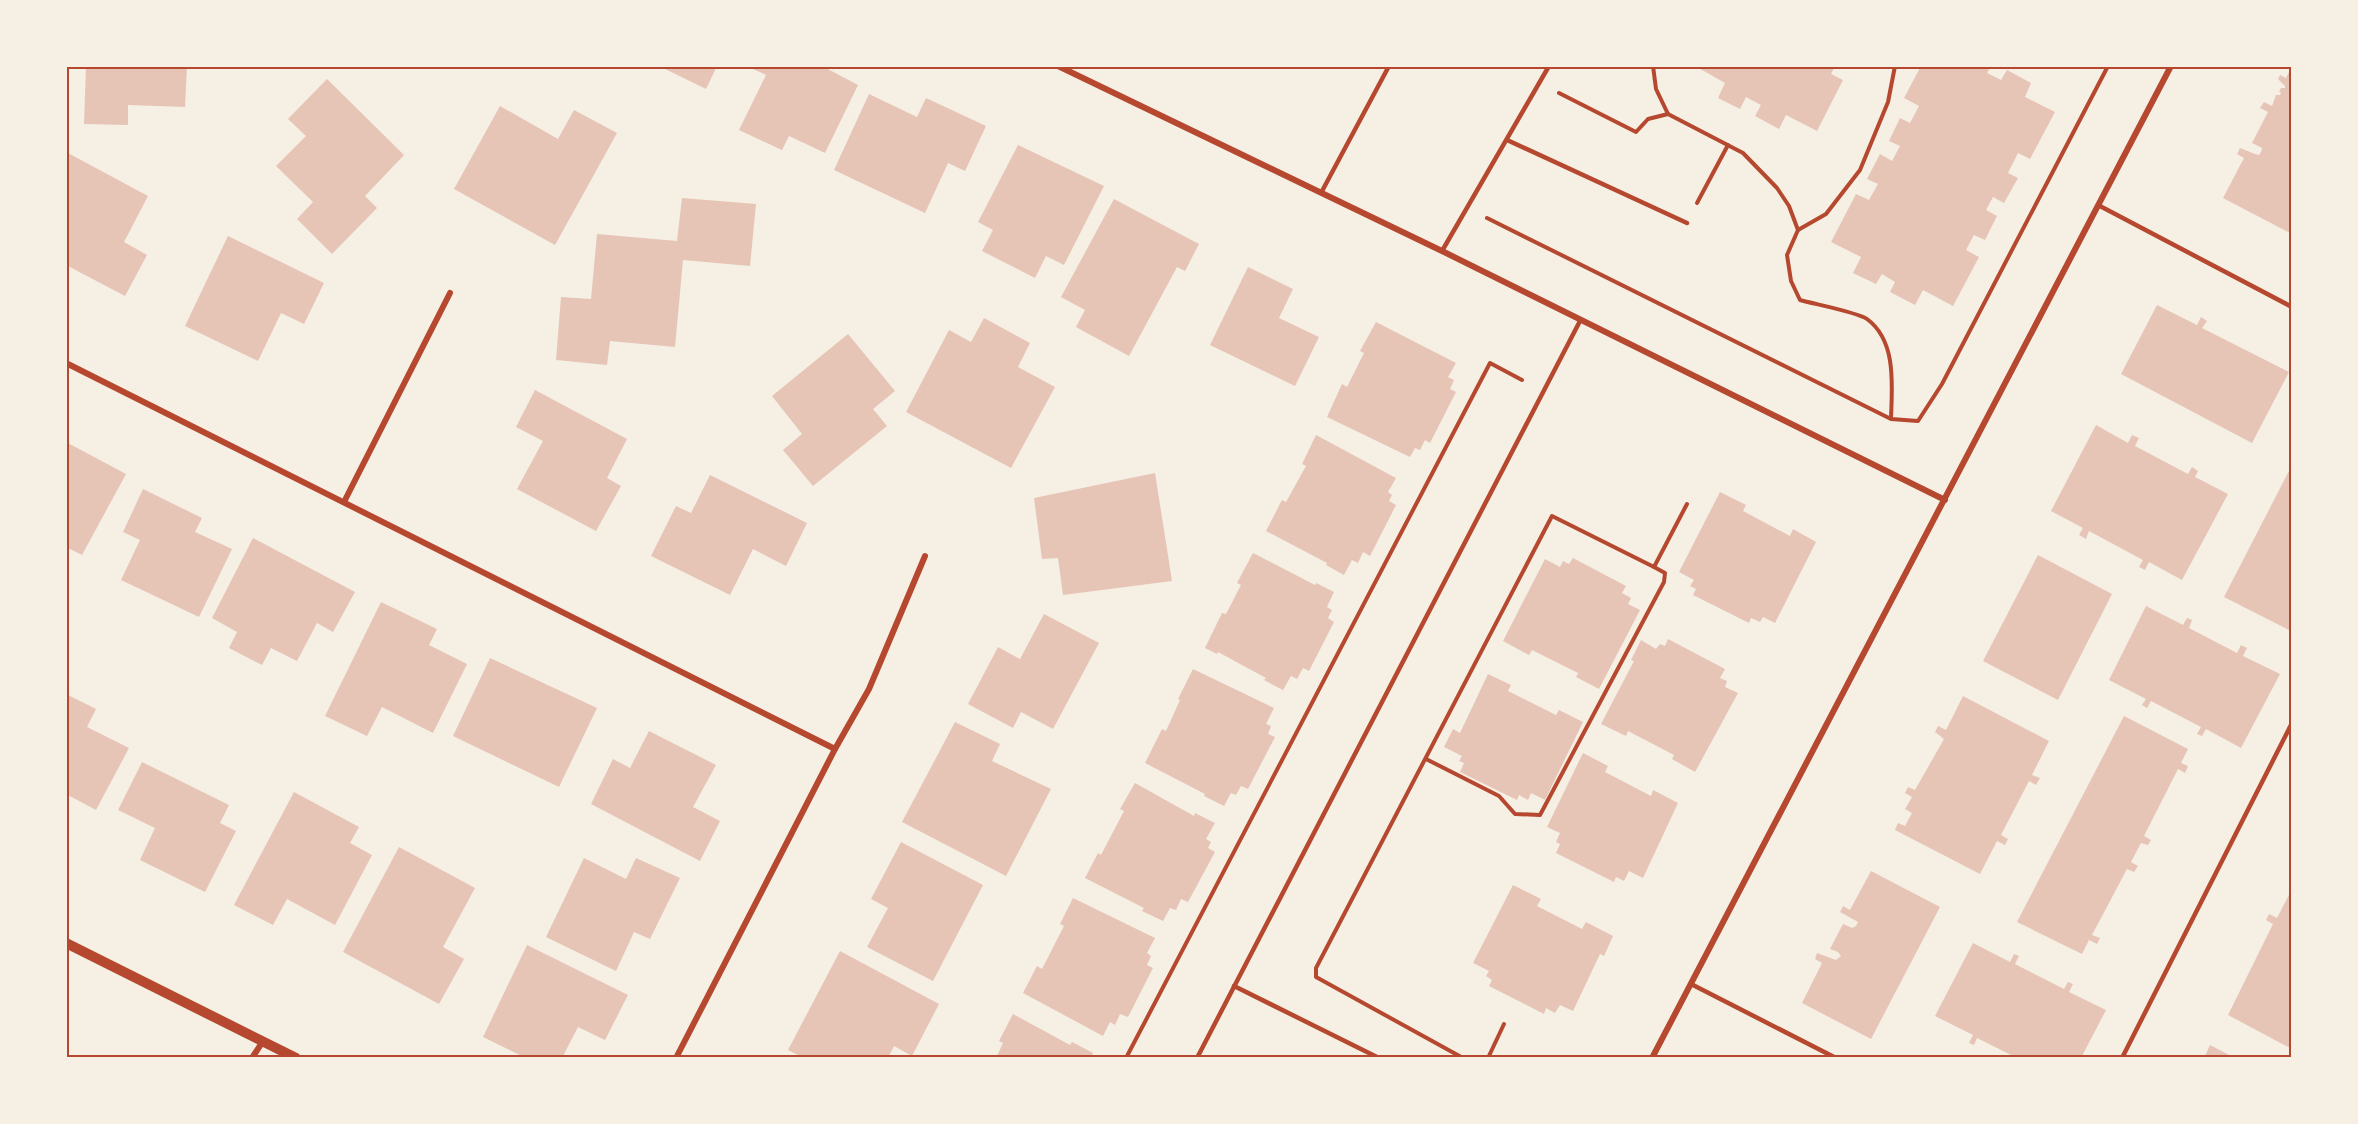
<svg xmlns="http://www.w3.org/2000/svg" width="2358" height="1124" viewBox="0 0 2358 1124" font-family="Manrope,sans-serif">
<rect width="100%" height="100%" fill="#f6efe4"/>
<g fill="#e6c5b7">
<polygon points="86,66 187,66 185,107 128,105 128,125 84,124"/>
<polygon points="659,66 717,66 706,89"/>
<polygon points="746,66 822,66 858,85 825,153 789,136 782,150 739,130 766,75"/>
<polygon points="1695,66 1835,66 1831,74 1843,80 1817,131 1786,115 1779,129 1755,116 1761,105 1746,97 1740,109 1718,98 1725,83"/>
<polygon points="1921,66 1991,66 1987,73 2001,80 2007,70 2031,83 2025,97 2055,112 2030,159 2018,153 2008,173 2018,178 2004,203 1993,197 1986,210 1997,216 1985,240 1974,235 1966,250 1979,257 1953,306 1923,290 1915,305 1890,292 1895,282 1882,274 1876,284 1853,273 1861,257 1831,242 1856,194 1869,200 1878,184 1867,179 1880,154 1892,161 1900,146 1889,141 1900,118 1910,123 1919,106 1904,98"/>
<polygon points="2292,66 2292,234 2223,198 2244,158 2237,154 2240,148 2255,154 2259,155 2261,152 2262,148 2252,143 2268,112 2260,108 2264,102 2272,106 2276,95 2280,95 2281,92 2279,92 2281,88 2285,88 2285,86 2278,79 2280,75 2286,78"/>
<polygon points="327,79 404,155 365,196 377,208 332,254 297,219 313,202 276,166 306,136 288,119"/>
<polygon points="869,94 917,117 926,98 986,126 965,171 948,163 925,213 834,170"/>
<polygon points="500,106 558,139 574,110 617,133 555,245 454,189"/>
<polygon points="1018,145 1104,186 1064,265 1046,256 1035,278 982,251 993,230 978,222"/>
<polygon points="66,152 148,196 124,242 147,255 125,296 66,265"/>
<polygon points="682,198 756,204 750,266 683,260 675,347 610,341 607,365 556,360 561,297 591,299 597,234 677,241"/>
<polygon points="1114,199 1199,244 1185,271 1177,267 1129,356 1076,327 1085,310 1061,297"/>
<polygon points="228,236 324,283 304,324 281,313 258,361 185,326"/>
<polygon points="1248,267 1293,289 1279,318 1319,337 1295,386 1210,345"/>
<polygon points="2157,305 2197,325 2201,317 2207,321 2202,328 2289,372 2252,443 2121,374"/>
<polygon points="984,318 1030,343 1018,367 1055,387 1011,468 906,412 949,330 971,342"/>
<polygon points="1376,322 1456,363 1448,377 1454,380 1450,389 1456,392 1430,443 1425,440 1420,450 1415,448 1410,457 1327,417 1342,384 1347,387 1364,353 1360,351"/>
<polygon points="848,334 895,391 873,409 887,426 813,486 783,450 802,434 772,396"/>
<polygon points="535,390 627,439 607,478 621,486 596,531 517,489 543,441 516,427"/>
<polygon points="2096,425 2128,443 2132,435 2139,438 2135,446 2188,474 2192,467 2198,471 2195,477 2228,494 2182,580 2149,562 2145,570 2139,567 2143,560 2089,531 2086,539 2079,535 2083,528 2051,511"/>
<polygon points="1316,435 1396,478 1388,492 1392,495 1389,501 1396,505 1370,556 1363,552 1358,563 1352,560 1344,575 1326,565 1327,563 1266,531 1282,500 1286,502 1306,466 1302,464"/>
<polygon points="66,442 126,474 82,555 66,547"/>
<polygon points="2292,465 2292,624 2289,630 2224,597"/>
<polygon points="1155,473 1172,581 1063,595 1058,558 1042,559 1034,498"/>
<polygon points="710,475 807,523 786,566 753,549 730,595 651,556 676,506 691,513"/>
<polygon points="143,489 202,518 195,532 232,549 199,617 121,580 140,540 123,532"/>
<polygon points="1720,492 1746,505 1743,511 1790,536 1793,529 1816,542 1775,623 1763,617 1760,622 1751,618 1749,623 1693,595 1696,589 1690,586 1694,580 1679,572"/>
<polygon points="253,538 355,592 333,632 317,623 297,661 271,648 262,665 229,648 237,632 212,618"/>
<polygon points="1253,553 1315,585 1316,583 1334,592 1327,607 1332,610 1328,618 1334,622 1309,671 1303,668 1297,679 1291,676 1283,690 1264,680 1266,678 1218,652 1217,654 1205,648 1222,613 1226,614 1241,585 1237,583"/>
<polygon points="2038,555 2112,594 2058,700 1983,661"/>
<polygon points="1573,558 1626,586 1622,593 1631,598 1628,604 1640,610 1599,689 1576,677 1578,673 1532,650 1529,655 1503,641 1545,559 1560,567 1563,561 1569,564"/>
<polygon points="381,602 437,629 429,645 467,664 433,733 382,707 367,736 325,716"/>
<polygon points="2146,606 2183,625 2187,618 2192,620 2189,628 2237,653 2241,645 2247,648 2243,656 2280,674 2241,748 2206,729 2202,736 2197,734 2201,727 2151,701 2147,708 2142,705 2146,699 2109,680"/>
<polygon points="1044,614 1099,643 1053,729 1021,712 1013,728 968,704 998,647 1020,659"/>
<polygon points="1668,639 1725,669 1720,678 1727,681 1725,687 1738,693 1695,772 1672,759 1674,755 1628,731 1626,736 1601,724 1634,661 1631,660 1641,640 1656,649 1660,644 1665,646"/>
<polygon points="490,658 597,708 559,787 453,736"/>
<polygon points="1193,669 1274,708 1266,724 1271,726 1268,734 1275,737 1248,789 1241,786 1236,795 1231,793 1224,806 1204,796 1205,794 1145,763 1162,729 1166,731 1180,700 1178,699"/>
<polygon points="1488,674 1511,685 1508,691 1556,715 1559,710 1583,722 1545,800 1531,793 1528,800 1519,795 1517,800 1460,772 1464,763 1459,761 1462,756 1444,747 1453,729 1460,733"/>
<polygon points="66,694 96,709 87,727 129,748 96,810 66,794"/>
<polygon points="1963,696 2049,741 2032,775 2040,778 2036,785 2029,781 2001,835 2008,839 2005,845 1997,841 1980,874 1895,830 1898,823 1905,826 1912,813 1905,809 1912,797 1905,793 1908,787 1915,790 1944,739 1935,732 1938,726 1946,730"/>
<polygon points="2124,716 2188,749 2181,763 2188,766 2185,773 2178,769 2144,836 2151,840 2148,845 2141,843 2131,862 2138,866 2134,872 2127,869 2092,935 2100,938 2097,944 2089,940 2082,954 2017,922"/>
<polygon points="955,722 1000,744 992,761 1051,789 1006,876 902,822"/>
<polygon points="649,731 716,765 693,807 720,821 700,861 591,804 613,759 630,768"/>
<polygon points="1583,753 1608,766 1605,772 1651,796 1653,790 1678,803 1643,878 1629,871 1624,881 1616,877 1614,882 1556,853 1560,844 1556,842 1560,833 1547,827"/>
<polygon points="142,762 229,805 220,823 236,831 205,892 140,860 155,828 118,810"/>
<polygon points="1135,783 1194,816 1195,813 1215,823 1206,839 1211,842 1208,848 1215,852 1188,902 1181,899 1176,910 1170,908 1163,921 1142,911 1144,908 1085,878 1098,853 1101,855 1124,811 1120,809"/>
<polygon points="294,792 359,827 350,843 372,855 335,925 287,899 273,925 234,905"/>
<polygon points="901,842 983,885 933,981 867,947 888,908 871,899"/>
<polygon points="399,847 475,888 443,947 464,959 439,1004 343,952"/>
<polygon points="584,858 626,879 636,858 680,878 650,939 634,932 616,971 546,937"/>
<polygon points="1871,871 1940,907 1871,1039 1802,1003 1822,963 1815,959 1817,953 1836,960 1841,956 1838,952 1830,949 1843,924 1852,928 1856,926 1858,922 1840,912 1843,906 1850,910"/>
<polygon points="1513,885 1541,899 1537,906 1582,929 1586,922 1613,936 1604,956 1600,954 1573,1011 1560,1005 1555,1013 1546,1008 1544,1014 1489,986 1492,980 1486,976 1489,971 1473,963"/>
<polygon points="2292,889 2292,1049 2228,1015 2273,924 2266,920 2269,914 2277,918"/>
<polygon points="1073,898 1155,938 1147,953 1151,956 1147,965 1153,968 1128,1017 1120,1014 1115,1025 1110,1022 1103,1036 1023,993 1037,966 1042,969 1064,926 1060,924"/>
<polygon points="1973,943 2010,962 2014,954 2019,956 2015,964 2064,989 2068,982 2073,984 2069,992 2106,1010 2081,1058 2017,1058 1977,1038 1974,1045 1969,1043 1973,1035 1935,1016"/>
<polygon points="527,945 628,995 605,1040 578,1027 562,1058 526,1058 483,1037"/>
<polygon points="840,951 939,1004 912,1056 894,1046 888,1058 842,1056 841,1058 804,1058 788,1050"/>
<polygon points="1013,1014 1070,1045 1072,1042 1093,1053 1091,1058 996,1058 1003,1043 999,1041"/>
<polygon points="2210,1045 2235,1058 2204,1058"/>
</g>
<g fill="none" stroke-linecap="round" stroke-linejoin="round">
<g stroke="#b5482f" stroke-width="4">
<polyline points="1653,66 1656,89 1668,114"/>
<polyline points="1559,93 1636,132 1648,119 1668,114 1743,153 1777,188 1789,206 1798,230"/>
<polyline points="1697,203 1728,145"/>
<polyline points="1487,218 1891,419 1918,421 1942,384 2108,66"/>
<path d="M 1891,418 C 1892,386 1897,341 1867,319 C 1857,312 1814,304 1800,300 L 1791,281 L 1787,255 L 1798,230 L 1826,214 L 1860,170 L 1888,102 L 1895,66"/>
<polyline points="1426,759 1499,796 1515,814 1540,815 1664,582 1665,573 1654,567"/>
<polyline points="1126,1058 1490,363 1522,380"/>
<polyline points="1463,1058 1316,977 1316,968 1552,516 1654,567 1687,504"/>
<polyline points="1488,1058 1504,1024"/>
</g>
<g stroke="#b5482f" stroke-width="4.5">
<polyline points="1507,140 1687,223"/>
<polyline points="1321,193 1389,66"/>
<polyline points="2098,205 2292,307"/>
<polyline points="1442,251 1549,66"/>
<polyline points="1691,984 1836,1058"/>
<polyline points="1234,986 1379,1058"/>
<polyline points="1197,1058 1580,321"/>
<polyline points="2122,1058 2292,723"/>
</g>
<g stroke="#b5482f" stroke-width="6">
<polyline points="1058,66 1442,251 1945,500"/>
<polyline points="66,363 835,749"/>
<polyline points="344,502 450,293"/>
<polyline points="252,1058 263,1041"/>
<polyline points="676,1058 835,749 869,689 925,556"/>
<polyline points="1652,1058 2171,66"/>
</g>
<polyline stroke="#b5482f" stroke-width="10" points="66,943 296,1058"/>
</g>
<rect width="2358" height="1124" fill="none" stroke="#f6efe4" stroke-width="135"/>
<rect x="68" y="68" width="2222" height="988" fill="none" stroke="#b5482f" stroke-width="2"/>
</svg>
